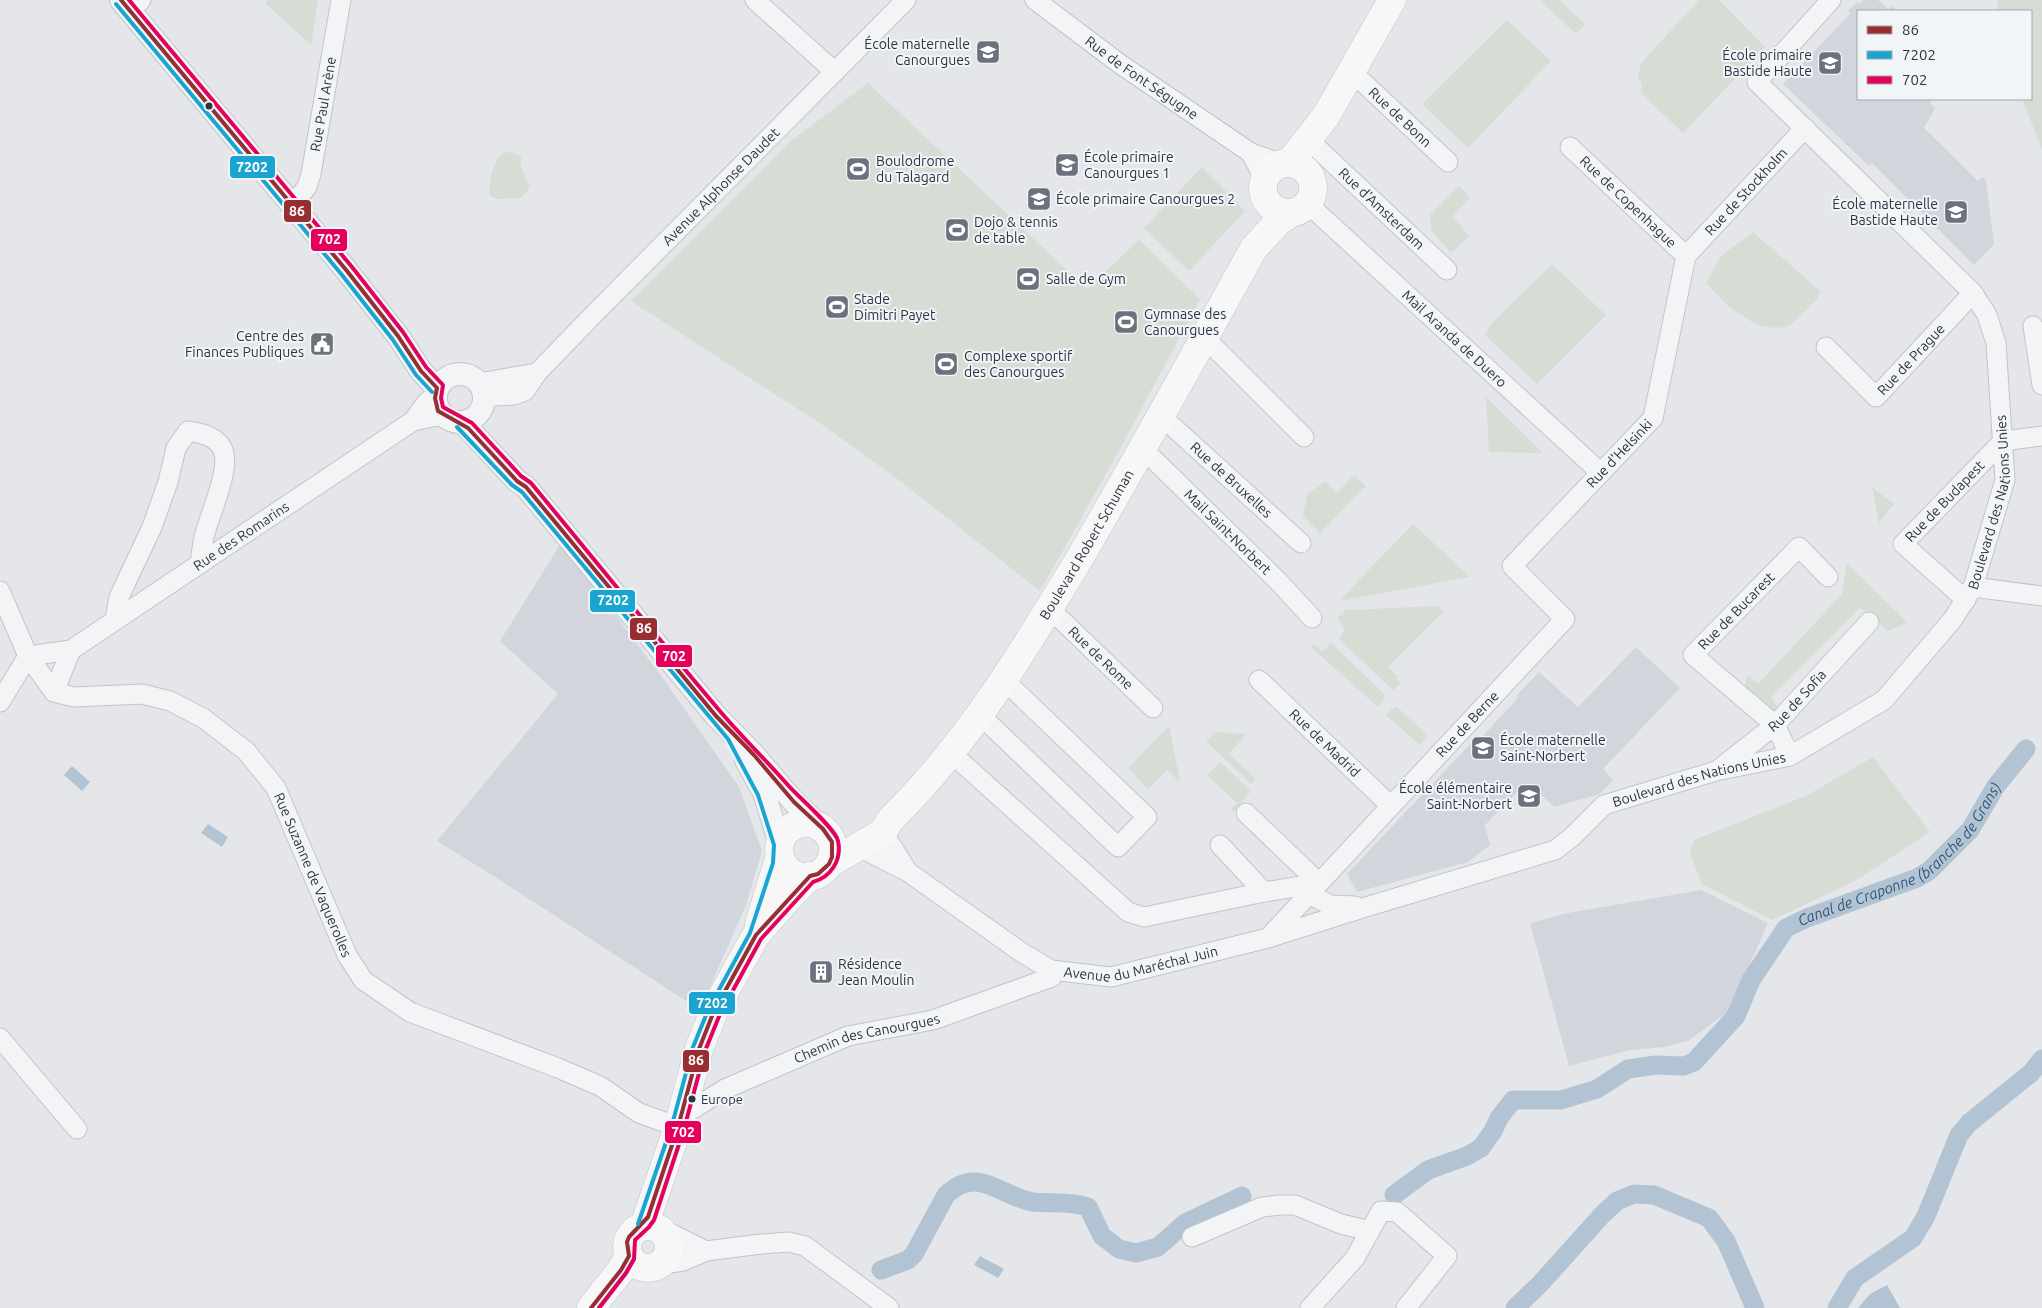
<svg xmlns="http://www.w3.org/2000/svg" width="2042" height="1308" viewBox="0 0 2042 1308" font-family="Ubuntu,sans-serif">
<rect width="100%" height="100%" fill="#e4e6e9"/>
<g fill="#d2d6dc">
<polygon points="1863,0 1878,0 1888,9 1891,6 1897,11 1858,11 1858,99 1934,99 1930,103 1935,108 1924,128 1978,181 1983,177 1986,180 1994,244 1974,265 1872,163 1869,166 1783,84 1850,14 1848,11 1857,2 1860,4"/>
<polygon points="561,543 662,677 739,787 762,851 746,905 700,1010 503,882 437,841 558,694 500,641"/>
<polygon points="1636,647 1680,688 1603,769 1613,780 1600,794 1554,807 1541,795 1531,804 1517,792 1485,825 1490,845 1468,862 1357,892 1347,874 1475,739 1478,741 1518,698 1517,695 1539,672 1578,707"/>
<polygon points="1701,890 1768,923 1730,1010 1688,1041 1664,1047 1630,1050 1569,1066 1530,923 1568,913"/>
</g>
<g fill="#d5ddd4">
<polygon points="268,0 318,0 311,45 265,3"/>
<polygon points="1540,0 1559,0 1585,24 1576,34"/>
<polygon points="1699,0 1719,0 1765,47 1683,133 1641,93 1642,83 1638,79 1641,63"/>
<polygon points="1997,0 2042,0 2042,149 2022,99 2031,99 2031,11 1998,11"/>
<polygon points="1507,20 1551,61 1468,148 1422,104"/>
<polygon points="868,83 1087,289 1139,240 1200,299 1114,460 1040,591 895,477 824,426 631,301 791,141"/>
<path d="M 505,152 L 517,154 L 521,157 L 521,167 L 530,187 L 521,198 L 497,199 L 489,195 C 491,180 491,161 505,152 Z"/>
<polygon points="1202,167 1245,211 1189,271 1144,228"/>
<polygon points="1459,186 1470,198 1453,216 1469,236 1451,253 1431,230 1431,219 1429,216"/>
<polygon points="1753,232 1820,291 1818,299 1789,326 1776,328 1757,325 1729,307 1706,283 1721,256"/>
<polygon points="1552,264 1606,315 1537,384 1485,335 1491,324"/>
<polygon points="1486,397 1543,453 1489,452"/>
<polygon points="1354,475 1366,486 1320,533 1303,516 1307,495 1325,481 1337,493"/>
<polygon points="1872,487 1894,504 1879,523"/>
<polygon points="1413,524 1470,577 1339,601"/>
<path d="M 1847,563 L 1907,622 L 1888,631 L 1860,608 L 1771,697 L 1780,711 C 1765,713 1756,695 1745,686 L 1747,676 L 1749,675 L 1758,684 L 1842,594 Z"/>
<polygon points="1439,606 1443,612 1388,667 1398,677 1396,679 1400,683 1393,690 1339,639 1345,630 1337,618 1346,610"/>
<polygon points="1331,643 1385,695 1384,700 1378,707 1311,647 1313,644 1322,652"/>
<polygon points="1397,707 1427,735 1420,745 1386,715 1393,708"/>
<polygon points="1169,726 1180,782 1167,770 1148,789 1128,768"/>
<polygon points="1215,732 1246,734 1229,754 1256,779 1251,784 1206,741"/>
<polygon points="1873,757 1930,832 1855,881 1772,920 1702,884 1690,853 1694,840 1806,796"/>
<polygon points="1220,762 1251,791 1233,812 1231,809 1237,803 1207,775"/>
</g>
<g fill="#b2c4d4">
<polygon points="72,766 90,782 82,791 64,775"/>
<polygon points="208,824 228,837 222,847 201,833"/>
<polygon points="980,1256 1004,1269 998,1278 974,1265"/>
<polygon points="1887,1285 1900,1308 1858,1308 1870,1294"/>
</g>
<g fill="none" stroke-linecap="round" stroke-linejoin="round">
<g stroke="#b2c4d4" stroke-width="19">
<path id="s1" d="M 1394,1195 L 1428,1170 L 1467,1156 L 1481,1148 L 1493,1131 L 1499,1118 L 1513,1100 L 1561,1100 L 1597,1089 L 1628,1069 L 1656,1065 L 1684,1066 L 1694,1062 L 1736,1016 L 1751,980 L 1786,928 L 1807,918 L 1917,878 L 1929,871 L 1970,830 L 1996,786 L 2026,749"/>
<path d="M 881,1270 L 908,1260 L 914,1254 L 946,1195 C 978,1164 1001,1197 1033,1202 C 1051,1204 1070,1201 1088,1207 L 1102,1236 L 1119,1249 L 1136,1253 L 1158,1247 L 1185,1223 L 1242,1196"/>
<polyline points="1515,1308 1540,1284 1602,1215 1617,1201 1634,1194 1654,1195 1709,1218 1726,1241 1755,1308"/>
<polyline points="1837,1308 1855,1278 1913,1238 1926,1216 1959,1135 1969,1123 2031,1073 2042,1059"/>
</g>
<defs>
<g id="minor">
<polyline points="755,0 835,72"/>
<path id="s2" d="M 1035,0 L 1120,64 L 1251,153 L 1280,163"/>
<polyline points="130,11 141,0"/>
<path id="s3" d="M 1352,72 L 1448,162"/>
<path id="s4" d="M 1316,147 L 1447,270"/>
<path id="s5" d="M 1570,147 L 1686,256"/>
<polyline points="1251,153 1264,179"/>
<path id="s6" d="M 1308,204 L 1601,473"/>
<path id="s7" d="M 292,205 L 307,187 L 311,174 L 341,0"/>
<path id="s8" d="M 1686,256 L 1805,128"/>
<polyline points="2033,326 2042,385"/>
<polyline points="1204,337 1304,437"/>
<path id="s9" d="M 1826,347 L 1876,397 L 1973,293"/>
<polyline points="479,383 537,373"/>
<path id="s10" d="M 484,400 L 494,396 L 514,395 L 525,391 L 537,373 L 594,314 L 906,0"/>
<path id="s11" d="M 1161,416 L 1301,543"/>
<polyline points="413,421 426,403 435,395"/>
<path id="s12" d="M 1142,448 L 1279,582 L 1312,618"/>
<polyline points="1973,587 2042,596"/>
<path id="s13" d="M 0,591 L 28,656 L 54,692 L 74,697 L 142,694 L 170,701 L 203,718 L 246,751 L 276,788 L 347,955 L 363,980 L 410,1012 L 558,1068 L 600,1086 L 639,1113 L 678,1127"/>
<path id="s14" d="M 1966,600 L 1903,544 L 2003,441 L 2042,436"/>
<path id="s15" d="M 1049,608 L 1153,708"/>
<path d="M 115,620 L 119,597 L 152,527 L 168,482 L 176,448 L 188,431 C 201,433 217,436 223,450 C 231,469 209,516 204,537 C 202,546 201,555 200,564"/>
<path id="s16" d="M 1259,680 L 1391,806"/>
<polyline points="54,692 71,650"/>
<path id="s17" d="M 0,702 L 28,656 L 71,650 L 413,421 L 437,416 L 443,416"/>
<polyline points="979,714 1118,847 1147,817 1004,680"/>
<polyline points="951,753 1128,912 1144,917 1264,892 1319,883"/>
<path id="s18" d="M 1790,756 L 1775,725 L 1693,655 L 1799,547 L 1828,577"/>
<path id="s19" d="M 1719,769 L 1775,725 L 1869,622"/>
<polyline points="1246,813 1319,883"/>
<polyline points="883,832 908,872"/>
<polyline points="1220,845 1264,892"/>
<path id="s20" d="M 859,847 L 908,872 L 1021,952 L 1051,970 L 1111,977 L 1268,938 L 1366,907 L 1555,850 L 1572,837 L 1604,805 L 1716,771 L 1790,756 L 1884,700 L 1953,619 L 1973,587 L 2005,480 L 1996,343 L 1987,315 L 1973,293 L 1757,82 L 1831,0"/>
<polyline points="1309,894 1330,905 1355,906"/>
<path id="s21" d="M 1269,937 L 1565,619 L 1512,566 L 1653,418 L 1686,256"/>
<polyline points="0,1038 77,1129"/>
<path id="s22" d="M 688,1112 L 725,1089 L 848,1036 L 933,1020 L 1052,977"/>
<polyline points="663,1233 670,1233 706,1251"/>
<polyline points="1192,1237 1262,1207 1280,1205 1295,1205 1341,1224 1370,1231"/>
<polyline points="657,1265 683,1261 706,1251 761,1244 789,1242 805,1246 889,1308"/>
<polyline points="1310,1308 1355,1258 1381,1211 1397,1212 1447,1256 1406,1308"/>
</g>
<g id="tertiary">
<polyline points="121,0 347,271 398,336 421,371 437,388"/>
<circle cx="460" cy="398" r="24"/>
<polyline points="461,422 468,428 517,481 526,487 716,716 754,755 794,802 818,825"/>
<polyline points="746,760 764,793 780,844"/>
</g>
<g id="primary">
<polyline points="1290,162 1326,116 1392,0"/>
<circle cx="1288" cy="188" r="25"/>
<circle cx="806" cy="850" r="27"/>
<path id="s23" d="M 829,864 L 883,832 L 890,820 C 967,745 1023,652 1078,561 C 1138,458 1196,353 1254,248 L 1278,222 L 1291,213"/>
<polyline points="759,924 780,856"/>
<polyline points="644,1226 678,1127 699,1049 714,1011 756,935 790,896 810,876"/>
<circle cx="648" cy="1247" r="21"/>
<polyline points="591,1308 621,1270 629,1256"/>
</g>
</defs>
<use href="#minor" stroke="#c2c4c7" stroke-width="21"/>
<use href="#tertiary" stroke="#c2c4c7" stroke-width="24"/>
<use href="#primary" stroke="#c0c3c7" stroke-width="29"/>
<use href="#minor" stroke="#f3f4f6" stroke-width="19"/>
<use href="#tertiary" stroke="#f3f4f6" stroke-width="22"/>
<use href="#primary" stroke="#f7f7f7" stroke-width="28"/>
<defs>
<polyline id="bus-1" points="121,0 347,271 398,336 421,371 437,388 435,398 438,411 468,428 517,481 526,487 716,716 754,755 794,802 823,829 832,842 832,857 829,864 818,874 810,876 756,935 714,1011 699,1049 678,1127 648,1217 629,1237 627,1242 629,1256 621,1270 591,1308"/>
<g id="bus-2">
<polyline points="116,4 342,275 393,340 416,375 432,392"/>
<polyline points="457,427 512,485 522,492 728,739 758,795 774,845 773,863 750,933 709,1008 693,1047 672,1125 638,1224"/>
<polyline points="599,1308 626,1273 634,1259"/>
</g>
<path id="bus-3" d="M 129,0 L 352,267 L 403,332 L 426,367 L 443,385 L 441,398 L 443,407 L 472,423 L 521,476 L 531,483 C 594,559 655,635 719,710 C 740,735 764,758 786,783 C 796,795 836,829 838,841 C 842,860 831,877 813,882 L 761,939 L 720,1014 L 705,1051 L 684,1129 L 654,1220 L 649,1227 L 635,1240 L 634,1259 L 626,1273 L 599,1308"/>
</defs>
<use href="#bus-1" stroke="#f2f5f8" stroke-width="8"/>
<use href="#bus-2" stroke="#f2f5f8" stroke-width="8"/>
<use href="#bus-3" stroke="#f2f5f8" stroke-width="8"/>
<use href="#bus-1" stroke="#972e32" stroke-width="4"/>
<use href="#bus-2" stroke="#1aa5d0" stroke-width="4"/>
<use href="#bus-3" stroke="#e5005b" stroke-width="4"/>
</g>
<defs>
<symbol id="school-square" viewBox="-11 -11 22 22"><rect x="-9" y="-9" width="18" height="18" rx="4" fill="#6b727d" stroke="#f2f5f8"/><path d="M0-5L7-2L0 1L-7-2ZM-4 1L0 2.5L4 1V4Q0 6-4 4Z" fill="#fff"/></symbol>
<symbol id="stadium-square" viewBox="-11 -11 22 22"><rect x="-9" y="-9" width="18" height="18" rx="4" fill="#6b727d" stroke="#f2f5f8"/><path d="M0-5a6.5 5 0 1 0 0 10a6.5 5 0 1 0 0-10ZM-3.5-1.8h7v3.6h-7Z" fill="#fff"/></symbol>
<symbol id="civic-square" viewBox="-11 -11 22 22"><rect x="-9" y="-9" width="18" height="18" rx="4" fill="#6b727d" stroke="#f2f5f8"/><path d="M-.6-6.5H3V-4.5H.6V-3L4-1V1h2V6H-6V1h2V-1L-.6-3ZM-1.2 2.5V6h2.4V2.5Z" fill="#fff"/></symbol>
<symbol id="building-square" viewBox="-11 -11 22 22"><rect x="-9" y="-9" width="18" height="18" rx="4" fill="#6b727d" stroke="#f2f5f8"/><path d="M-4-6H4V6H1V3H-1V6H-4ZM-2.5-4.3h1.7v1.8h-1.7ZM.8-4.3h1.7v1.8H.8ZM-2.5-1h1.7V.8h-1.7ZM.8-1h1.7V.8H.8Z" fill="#fff"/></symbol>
</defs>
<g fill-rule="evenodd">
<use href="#school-square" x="974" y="38" width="28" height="28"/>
<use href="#school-square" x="1816" y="49" width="28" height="28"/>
<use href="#school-square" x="1053" y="151" width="28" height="28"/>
<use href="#stadium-square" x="844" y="155" width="28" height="28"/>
<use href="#school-square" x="1025" y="185" width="28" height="28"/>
<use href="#school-square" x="1942" y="198" width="28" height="28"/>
<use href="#stadium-square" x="943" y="216" width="28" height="28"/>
<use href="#stadium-square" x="1014" y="265" width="28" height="28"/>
<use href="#stadium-square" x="823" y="293" width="28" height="28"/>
<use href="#stadium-square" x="1112" y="308" width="28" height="28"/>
<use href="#civic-square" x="308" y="330" width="28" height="28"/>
<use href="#stadium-square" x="932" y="350" width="28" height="28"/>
<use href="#school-square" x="1469" y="734" width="28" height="28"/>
<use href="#school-square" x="1515" y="782" width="28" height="28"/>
<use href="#building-square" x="807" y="958" width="28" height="28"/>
</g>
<g fill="#2a3443" stroke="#f2f5f8" stroke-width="2">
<circle cx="209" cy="106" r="4.5"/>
<circle cx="692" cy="1099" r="4.5"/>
</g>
<g text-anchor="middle" stroke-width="4" stroke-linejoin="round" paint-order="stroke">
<g font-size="13" fill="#2a3443" stroke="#f2f5f8" text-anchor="start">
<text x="701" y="1104">Europe</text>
</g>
<g font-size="14" fill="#2a3443" stroke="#f2f5f8" text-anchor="start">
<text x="970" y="49" text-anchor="end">École maternelle<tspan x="970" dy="16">Canourgues</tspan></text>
<text x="1812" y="60" text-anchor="end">École primaire<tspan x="1812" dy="16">Bastide Haute</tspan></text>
<text x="1084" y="162">École primaire<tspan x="1084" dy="16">Canourgues 1</tspan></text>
<text x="876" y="166">Boulodrome<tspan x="876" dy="16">du Talagard</tspan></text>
<text x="1056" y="204">École primaire Canourgues 2</text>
<text x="1938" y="209" text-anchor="end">École maternelle<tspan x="1938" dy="16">Bastide Haute</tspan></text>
<text x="974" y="227">Dojo &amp; tennis<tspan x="974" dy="16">de table</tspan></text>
<text x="1046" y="284">Salle de Gym</text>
<text x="854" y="304">Stade<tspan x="854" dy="16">Dimitri Payet</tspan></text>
<text x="1144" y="319">Gymnase des<tspan x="1144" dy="16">Canourgues</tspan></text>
<text x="304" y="341" text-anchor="end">Centre des<tspan x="304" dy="16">Finances Publiques</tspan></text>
<text x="964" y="361">Complexe sportif<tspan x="964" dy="16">des Canourgues</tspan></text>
<text x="1500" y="745">École maternelle<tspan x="1500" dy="16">Saint-Norbert</tspan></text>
<text x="1512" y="793" text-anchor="end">École élémentaire<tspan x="1512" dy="16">Saint-Norbert</tspan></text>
<text x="838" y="969">Résidence<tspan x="838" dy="16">Jean Moulin</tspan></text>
</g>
<g font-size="14" fill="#2a3443" stroke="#f2f5f8">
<text dy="5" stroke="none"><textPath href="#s2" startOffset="132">Rue de Font Ségugne</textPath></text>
<text dy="5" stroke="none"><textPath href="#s7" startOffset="108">Rue Paul Arène</textPath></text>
<text dy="5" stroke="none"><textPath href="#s3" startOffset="66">Rue de Bonn</textPath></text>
<text dy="5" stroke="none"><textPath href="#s10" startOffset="326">Avenue Alphonse Daudet</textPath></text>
<text dy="5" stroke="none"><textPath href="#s8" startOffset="88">Rue de Stockholm</textPath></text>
<text dy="5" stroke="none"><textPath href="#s5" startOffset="80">Rue de Copenhague</textPath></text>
<text dy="5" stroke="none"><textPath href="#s4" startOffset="90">Rue d'Amsterdam</textPath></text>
<text dy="5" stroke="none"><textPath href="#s6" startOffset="199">Mail Aranda de Duero</textPath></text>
<text dy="5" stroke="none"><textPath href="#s9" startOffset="122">Rue de Prague</textPath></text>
<text dy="5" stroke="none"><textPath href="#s21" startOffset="665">Rue d'Helsinki</textPath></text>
<text dy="5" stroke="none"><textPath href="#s11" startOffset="95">Rue de Bruxelles</textPath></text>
<text dy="5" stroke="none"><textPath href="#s14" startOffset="144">Rue de Budapest</textPath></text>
<text dy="5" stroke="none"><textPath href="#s20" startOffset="1351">Boulevard des Nations Unies</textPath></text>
<text dy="5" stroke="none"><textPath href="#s12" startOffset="120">Mail Saint-Norbert</textPath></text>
<text dy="5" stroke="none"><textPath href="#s17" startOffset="302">Rue des Romarins</textPath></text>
<text dy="5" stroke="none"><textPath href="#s23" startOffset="416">Boulevard Robert Schuman</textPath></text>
<text dy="5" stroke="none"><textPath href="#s18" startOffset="204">Rue de Bucarest</textPath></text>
<text dy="5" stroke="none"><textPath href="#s15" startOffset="72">Rue de Rome</textPath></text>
<text dy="5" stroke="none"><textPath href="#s19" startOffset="104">Rue de Sofia</textPath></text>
<text dy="5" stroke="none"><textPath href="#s21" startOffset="291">Rue de Berne</textPath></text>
<text dy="5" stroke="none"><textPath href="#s16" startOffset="91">Rue de Madrid</textPath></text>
<text dy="5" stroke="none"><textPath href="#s20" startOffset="916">Boulevard des Nations Unies</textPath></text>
<text dy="5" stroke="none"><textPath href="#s13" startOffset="466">Rue Suzanne de Vaquerolles</textPath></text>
<text dy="5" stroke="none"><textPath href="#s20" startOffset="320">Avenue du Maréchal Juin</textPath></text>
<text dy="5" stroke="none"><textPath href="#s22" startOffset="195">Chemin des Canourgues</textPath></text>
</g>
<g font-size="15" font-style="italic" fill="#335578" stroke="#f2f5f8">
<text dy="5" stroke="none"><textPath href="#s1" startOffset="651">Canal de Craponne (branche de Grans)</textPath></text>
</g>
</g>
<g stroke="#f2f5f8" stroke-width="2">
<rect x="229" y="155" width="47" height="24" rx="5" fill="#1aa5d0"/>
<rect x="283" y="199" width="29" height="24" rx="5" fill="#972e32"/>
<rect x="310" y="228" width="38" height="24" rx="5" fill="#e5005b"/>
<rect x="589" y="589" width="47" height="24" rx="5" fill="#1aa5d0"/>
<rect x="629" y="617" width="29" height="24" rx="5" fill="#972e32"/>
<rect x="655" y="644" width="38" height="24" rx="5" fill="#e5005b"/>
<rect x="688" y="991" width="48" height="24" rx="5" fill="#1aa5d0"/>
<rect x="682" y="1049" width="28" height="24" rx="5" fill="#972e32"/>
<rect x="664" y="1120" width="38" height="24" rx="5" fill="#e5005b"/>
</g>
<g font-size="14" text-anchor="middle" font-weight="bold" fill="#fff">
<text x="252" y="172">7202</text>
<text x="297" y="216">86</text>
<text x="329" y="244">702</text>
<text x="613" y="605">7202</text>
<text x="644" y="633">86</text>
<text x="674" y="661">702</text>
<text x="712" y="1008">7202</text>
<text x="696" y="1065">86</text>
<text x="683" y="1137">702</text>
</g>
<rect x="1857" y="10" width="175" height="90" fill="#f2f5f8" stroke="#a2a8b0"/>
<rect x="1867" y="26" width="25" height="8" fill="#972e32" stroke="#a2a8b0"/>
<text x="1902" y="35" font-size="15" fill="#2a3443">86</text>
<rect x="1867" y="51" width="25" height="8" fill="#1aa5d0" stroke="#a2a8b0"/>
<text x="1902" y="60" font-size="15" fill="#2a3443">7202</text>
<rect x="1867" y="76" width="25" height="8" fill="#e5005b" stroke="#a2a8b0"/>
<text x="1902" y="85" font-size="15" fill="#2a3443">702</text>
</svg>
